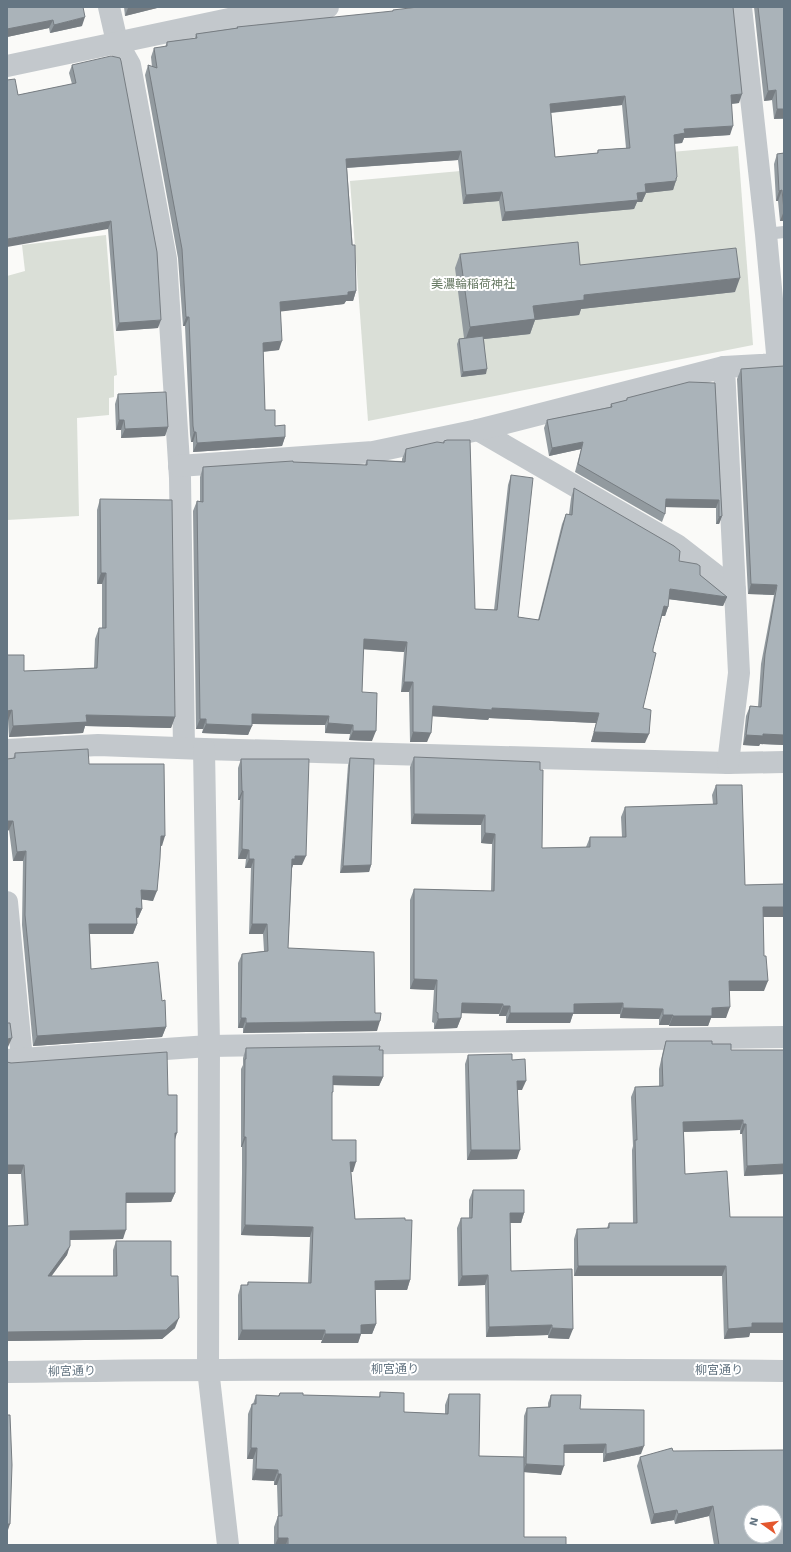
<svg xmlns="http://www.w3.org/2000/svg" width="791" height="1552" viewBox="0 0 791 1552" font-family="'Work Sans','Noto Sans JP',sans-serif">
<rect width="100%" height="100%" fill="#fafaf8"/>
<g fill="#dadfd7">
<polygon points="738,146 753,345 368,421 350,181"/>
<polygon points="106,235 117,375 114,376 114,397 109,398 109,415 77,418 79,516 7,520 7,276 25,271 22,245"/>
</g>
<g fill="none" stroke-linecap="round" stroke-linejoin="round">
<polyline stroke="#c3c8cc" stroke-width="12" points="766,234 784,232"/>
<g stroke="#c3c8cc" stroke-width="22">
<polyline points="109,7 117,42 130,65 166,259 180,478 184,748"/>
<polyline points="7,66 248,15 328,7"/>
<polyline points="478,430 677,545 735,590"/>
<polyline points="179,466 373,452 478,430 724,367"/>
<polyline points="7,750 98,745 204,749 728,763 784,762"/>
<polyline points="728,763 739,673 724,367 778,364 766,234 741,7"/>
<polyline points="7,902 22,1059"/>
<polyline points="7,1060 209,1046 784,1037"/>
</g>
<g stroke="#c3c8cc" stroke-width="22">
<polyline points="204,749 209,1046 208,1369 228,1545"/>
<path d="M 7,1372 C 266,1368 525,1369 784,1371"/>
</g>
</g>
<g fill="#929a9f" fill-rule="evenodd">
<polygon points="7,7 82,26 50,33 49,28 7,37"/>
<polygon points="124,7 161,7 125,16"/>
<polygon points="754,7 784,7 784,119 774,119 772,100 764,101"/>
<path d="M 393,10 L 739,103 L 732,104 L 730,135 L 684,138 L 682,143 L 674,144 L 676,181 L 673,190 L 646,193 L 642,202 L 637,202 L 634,209 L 502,221 L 499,201 L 463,204 L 458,160 L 347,168 L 356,291 L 353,301 L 346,301 L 344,304 L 281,311 L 279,350 L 263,352 L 265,410 L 275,426 L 285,437 L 282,446 L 193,452 L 193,442 L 191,442 L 190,435 L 185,326 L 183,326 L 178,258 L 145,75 L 148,65 L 152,67 L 151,57 L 154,48 L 165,47 L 167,42 L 195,38 L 196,34 L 236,28 L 237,27 L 392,12 ZM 622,105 L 626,148 L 598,150 L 597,153 L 555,157 L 551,113 Z"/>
<polygon points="72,65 158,328 116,331 108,229 18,95 72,84 69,73"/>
<polygon points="784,153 784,221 780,221 778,201 776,201 774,164 777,154"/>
<polygon points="460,254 580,265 735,292 581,309 579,315 535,320 530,334 484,339 486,374 461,377 457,344 459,339 464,338 455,268"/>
<polygon points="784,366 784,745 760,744 759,746 743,745 746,716 750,706 758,707 761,664 774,595 748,594 737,379 741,369"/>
<polygon points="715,383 722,516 719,524 716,524 716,508 665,507 665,514 662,522 575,472 581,449 549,456 544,428 547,420 610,407 611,404 626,401 627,398"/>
<polygon points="118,394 168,427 165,436 121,438 121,430 116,430 115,404"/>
<polygon points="444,441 475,609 494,610 508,485 511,475 518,617 538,620 562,524 566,514 569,514 571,498 574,488 679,561 700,575 727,597 723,606 669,599 668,607 665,616 662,616 653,649 643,708 645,743 591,742 596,723 489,718 488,720 432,716 427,742 410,742 409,692 401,692 404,652 363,649 362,692 372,741 349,740 350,734 325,733 325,725 252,724 248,735 202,733 203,729 196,729 193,511 197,501 200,501 200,477 203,467 293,462 365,465 367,460 402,461 402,459 406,449 443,443"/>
<polygon points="100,499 175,717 171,728 85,726 83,733 9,737 8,721 7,721 7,655 24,671 94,668 95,639 99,628 102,628 102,584 97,584 97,510"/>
<polygon points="15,753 89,764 162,846 161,845 153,901 142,899 142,909 138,918 137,918 137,924 133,934 90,934 91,969 162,1001 166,1027 162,1037 33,1046 22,925 23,861 13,861 9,830 7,831 7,759 13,759"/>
<polygon points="414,757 542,848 586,847 590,837 622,837 621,817 625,807 713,804 712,795 716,785 745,885 784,884 784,917 763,917 764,991 729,991 726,1018 711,1018 708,1026 669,1026 669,1025 659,1025 659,1019 620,1018 620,1014 573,1014 570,1023 506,1023 506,1016 499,1016 499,1014 461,1013 461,1018 457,1028 434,1029 434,1023 432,1022 434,990 410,989 410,900 414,889 491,891 492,844 481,843 481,825 411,824 410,767"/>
<polygon points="350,758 371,865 369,872 340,873 348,765"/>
<polygon points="241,759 302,865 293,865 292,868 288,948 375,1013 377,1031 243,1033 243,1028 238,1028 238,963 242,954 264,951 263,934 249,934 251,868 245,868 246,859 238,859 240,800 238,800 238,768"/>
<polygon points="666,1041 712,1044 731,1050 784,1050 784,1174 744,1176 742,1134 740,1134 740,1130 684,1132 685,1174 730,1217 750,1333 749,1337 724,1339 722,1276 574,1276 574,1239 577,1229 607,1228 609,1223 633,1223 632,1150 633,1146 631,1097 635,1087 659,1086 659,1069 663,1051"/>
<polygon points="246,1048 379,1050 383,1077 379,1086 333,1085 332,1096 332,1140 353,1172 351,1172 355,1219 410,1280 407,1290 375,1290 376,1324 372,1334 361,1334 358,1343 321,1343 322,1340 238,1340 238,1295 241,1285 247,1285 248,1282 308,1283 310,1237 241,1235 242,1173 242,1147 241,1147 241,1069 243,1065 243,1058"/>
<polygon points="468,1055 512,1060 522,1090 517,1090 517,1159 467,1160 465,1064"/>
<polygon points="7,1062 168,1095 175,1140 175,1193 171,1202 126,1203 123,1239 70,1240 67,1255 51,1276 113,1276 113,1250 116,1241 171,1276 175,1328 162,1339 7,1341 24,1225 21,1174"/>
<polygon points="473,1190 524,1213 521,1223 510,1223 511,1271 569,1339 548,1338 548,1335 486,1337 485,1285 458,1286 457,1228 461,1218 469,1218 469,1200"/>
<polygon points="380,1392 404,1412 445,1414 445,1405 449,1394 479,1456 523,1457 524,1416 527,1408 548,1407 548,1403 551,1395 580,1409 641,1454 603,1462 603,1453 564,1453 561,1475 524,1472 524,1537 566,1545 274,1545 274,1527 278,1516 277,1485 274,1485 274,1481 252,1480 253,1459 247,1459 248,1414 252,1404 253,1404 256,1395 278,1396 280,1393 303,1395 379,1397"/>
<polygon points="673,1451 784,1545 714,1545 709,1516 675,1524 674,1520 651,1524 637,1466 640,1457"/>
</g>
<g fill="#777d82">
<polygon points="132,7 161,7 125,16 128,8"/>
<polygon points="85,17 82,26 50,33 54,25"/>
<polygon points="53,20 49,28 7,37 7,29"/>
<polygon points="776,90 772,100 764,101 768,91"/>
<polygon points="742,94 739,103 728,104 731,95"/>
<polygon points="625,96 622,105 547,113 550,104"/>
<polygon points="777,109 784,109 784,118 774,119"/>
<polygon points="733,126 730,135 684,138 682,143 670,144 674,135 684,129"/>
<polygon points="461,151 458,160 343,168 346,159"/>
<polygon points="677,177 673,190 646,193 642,202 637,202 634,209 502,221 505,212 637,193 645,184"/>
<polygon points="782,190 778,201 776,201 779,191"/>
<polygon points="502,192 499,201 463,204 466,195"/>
<polygon points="784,211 784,221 780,221"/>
<polygon points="111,221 108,229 7,247 7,239"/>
<polygon points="740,278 735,292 581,309 579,315 535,320 530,334 465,341 470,327 533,306 584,295"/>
<polygon points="356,291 353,301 346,301 344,304 277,312 280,302 348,292"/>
<polygon points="186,317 189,317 185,326 183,326"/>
<polygon points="161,320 158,328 116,331 119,323"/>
<polygon points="282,341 279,350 259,352 263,343"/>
<polygon points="487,369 486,374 461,377 463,372"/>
<polygon points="119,420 124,420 121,430 116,430"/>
<polygon points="168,427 165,436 121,438 125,429"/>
<polygon points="194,432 196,432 193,442 191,442"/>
<polygon points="285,437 282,446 193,452 197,443"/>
<polygon points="583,442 581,449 549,456 552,448"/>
<polygon points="666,499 719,500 716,508 663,507"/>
<polygon points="722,516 719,524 716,524 719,517"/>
<polygon points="101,573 106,573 102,584 97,584"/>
<polygon points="751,584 777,585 774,595 748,594"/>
<polygon points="670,589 727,597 723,606 667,599"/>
<polygon points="664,606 668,607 665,616 661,616"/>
<polygon points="364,639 407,642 404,652 360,649"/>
<polygon points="404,682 413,682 409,692 401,692"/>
<polygon points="433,706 492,708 599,713 596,723 489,718 488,720 429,716"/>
<polygon points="12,710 8,721 7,721 7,711"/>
<polygon points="252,714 329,716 325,725 248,724"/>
<polygon points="86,715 175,717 171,728 85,726 83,733 9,737 13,726"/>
<polygon points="200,719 206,719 203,729 196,729"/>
<polygon points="328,723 353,725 350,734 325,733"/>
<polygon points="206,724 252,726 248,735 202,733"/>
<polygon points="353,731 376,731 372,741 349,740"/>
<polygon points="413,732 431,733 427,742 410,742"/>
<polygon points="594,732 649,734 645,743 591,742"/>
<polygon points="763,734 784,735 784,745 760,744 759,746 743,745 746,735"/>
<polygon points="242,791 243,791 240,800 238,800"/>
<polygon points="414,814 485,815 481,825 411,824"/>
<polygon points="7,821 13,821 9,830 7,831"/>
<polygon points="485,833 495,834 492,844 481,843"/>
<polygon points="161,836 165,836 162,846 157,845"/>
<polygon points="242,849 249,850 246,859 238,859"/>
<polygon points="26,851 23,861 13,861 17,852"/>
<polygon points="295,856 306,856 302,865 293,865 292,868 292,859"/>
<polygon points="249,859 254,859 251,868 245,868"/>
<polygon points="371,865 369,872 340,873 343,866"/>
<polygon points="141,890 157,891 153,901 138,899"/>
<polygon points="763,907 784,907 784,917 760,917"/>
<polygon points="136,908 142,909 138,918 133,918"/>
<polygon points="89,924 137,924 133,934 86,934"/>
<polygon points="252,924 267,924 263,934 249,934"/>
<polygon points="414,979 437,980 434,990 410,989"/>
<polygon points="729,981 768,981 764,991 726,991"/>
<polygon points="462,1003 503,1004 499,1014 458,1013"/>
<polygon points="623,1003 620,1014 573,1014 570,1023 506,1023 510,1013 574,1004"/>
<polygon points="503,1006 510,1006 506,1016 499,1016"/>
<polygon points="730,1007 726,1018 711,1018 708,1026 669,1026 673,1016 712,1008"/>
<polygon points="623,1008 663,1009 659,1019 620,1018"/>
<polygon points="663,1015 673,1015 669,1025 659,1025"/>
<polygon points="241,1018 246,1018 243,1028 238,1028"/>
<polygon points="461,1018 457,1028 434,1029 438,1019"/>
<polygon points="380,1021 377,1031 243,1033 246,1023"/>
<polygon points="166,1027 162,1037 33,1046 37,1036"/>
<polygon points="12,1038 8,1047 7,1048 7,1039"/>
<polygon points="333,1076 383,1077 379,1086 329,1085"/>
<polygon points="517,1081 526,1081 522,1090 514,1090"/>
<polygon points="743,1120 740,1130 680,1132 683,1122"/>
<polygon points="743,1124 746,1124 742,1134 740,1134"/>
<polygon points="175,1133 177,1133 174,1143"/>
<polygon points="244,1137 246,1137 242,1147 241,1147"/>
<polygon points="471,1150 520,1150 517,1159 467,1160"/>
<polygon points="350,1162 356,1162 353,1172 346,1172"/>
<polygon points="784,1164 784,1174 744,1176 747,1166"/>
<polygon points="7,1165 24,1165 21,1174 7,1174"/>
<polygon points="126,1193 175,1193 171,1202 123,1203"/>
<polygon points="510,1213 524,1213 521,1223 507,1223"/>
<polygon points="245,1225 313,1227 310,1237 241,1235"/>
<polygon points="126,1230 123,1239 66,1240 70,1231"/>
<polygon points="70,1246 67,1255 45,1285 48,1276"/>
<polygon points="578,1266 726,1266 722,1276 574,1276"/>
<polygon points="488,1275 485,1285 458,1286 462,1276"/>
<polygon points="410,1280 407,1290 372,1290 375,1281"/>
<polygon points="179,1318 175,1328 162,1339 7,1341 7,1332"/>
<polygon points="752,1323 784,1323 784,1333 750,1333 749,1337 724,1339 728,1329"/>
<polygon points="376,1324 372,1334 361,1334 358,1343 321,1343 325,1334 361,1325"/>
<polygon points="552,1325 548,1335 486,1337 489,1327"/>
<polygon points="552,1328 573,1329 569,1339 548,1338"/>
<polygon points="242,1330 325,1330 322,1340 238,1340"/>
<polygon points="606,1444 603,1453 561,1453 564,1445"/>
<polygon points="644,1446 641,1454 603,1462 606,1454"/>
<polygon points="251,1448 257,1448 253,1459 247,1459"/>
<polygon points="526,1464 564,1466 561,1475 523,1472"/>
<polygon points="256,1469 278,1470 274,1481 252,1480"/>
<polygon points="278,1474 281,1474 277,1485 274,1485"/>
<polygon points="713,1506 709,1516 675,1524 678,1514"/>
<polygon points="677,1510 674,1520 651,1524 654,1514"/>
<polygon points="7,1524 10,1524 7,1533"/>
<polygon points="278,1538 288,1538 286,1545 275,1545"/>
</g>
<g fill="#aab3b9" stroke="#777d82" fill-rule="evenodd">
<polygon points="7,7 83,7 85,17 54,25 53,20 7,29"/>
<path d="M 418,7 L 733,7 L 742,94 L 731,95 L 733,126 L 684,129 L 685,133 L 674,135 L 677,177 L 676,178 L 676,181 L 645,184 L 646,192 L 637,193 L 638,200 L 505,212 L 502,192 L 466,195 L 461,151 L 346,159 L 352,245 L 355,245 L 356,291 L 348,292 L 348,295 L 280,302 L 282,341 L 263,343 L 265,410 L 275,410 L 275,426 L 285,425 L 285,437 L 197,443 L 196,432 L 194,432 L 193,426 L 189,317 L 186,317 L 182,249 L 148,65 L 157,68 L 154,48 L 167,46 L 167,42 L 197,38 L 196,34 L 238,28 L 237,27 L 393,11 L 393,10 ZM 625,96 L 630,148 L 598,150 L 598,153 L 555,157 L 550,104 Z"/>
<polygon points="758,7 784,7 784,109 777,109 776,90 768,91"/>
<polygon points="111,56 120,58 121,61 157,252 161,320 119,323 111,221 7,239 7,80 15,79 18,95 76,83 72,65"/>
<polygon points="784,153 784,210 782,190 779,191 777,154"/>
<polygon points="578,242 580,265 736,248 740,278 584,295 584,300 533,306 535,319 470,327 460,254"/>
<polygon points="483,336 487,369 463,372 459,339"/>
<polygon points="784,366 784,735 763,734 763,736 746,735 750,706 761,707 765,654 777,585 751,584 741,369"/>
<polygon points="689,382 715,383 722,516 719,517 719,500 666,499 665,514 578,464 583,442 552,448 547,420 612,407 611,404 627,400 627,398"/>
<polygon points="166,392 168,427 125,429 124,420 119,420 118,394"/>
<polygon points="447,440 470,440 475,609 497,610 511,475 533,478 518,617 539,620 566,514 572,515 574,488 674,546 680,551 679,561 697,564 700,566 700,575 727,597 670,589 668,607 664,606 653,649 653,652 656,653 643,708 651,710 649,734 594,732 599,713 492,708 492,710 433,706 431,733 413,732 413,682 404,682 407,642 364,639 362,692 377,693 376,731 353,731 353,725 328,723 329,716 252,714 252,726 206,724 206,719 200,719 197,501 203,502 203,467 293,461 293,462 367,465 367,460 405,462 406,449 437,442 444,443 444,441"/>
<polygon points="100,499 172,500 175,717 86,715 87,722 13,726 12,710 7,711 7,655 24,655 24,671 97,668 99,628 106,628 106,573 101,573"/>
<polygon points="88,749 89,764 164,764 165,836 161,836 160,858 157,891 141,890 142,909 136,908 137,924 89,924 91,969 158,962 162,1001 165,1000 166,1027 37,1036 25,915 26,851 17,852 13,821 7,821 7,759 15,758 15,753"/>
<polygon points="414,757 540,762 540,770 543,770 542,848 590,847 590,837 626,837 625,807 717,804 716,785 742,785 745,885 784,884 784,907 763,907 764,956 766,956 768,981 729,981 730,1007 712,1008 712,1016 673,1016 673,1015 663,1015 663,1009 623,1008 623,1003 574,1004 574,1013 510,1013 510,1006 503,1006 503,1004 462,1003 461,1018 438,1019 438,1013 436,1012 437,980 414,979 414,889 494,891 495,834 485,833 485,815 414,814"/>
<polygon points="350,758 374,759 371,865 343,866"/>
<polygon points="241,759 309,759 306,856 295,856 295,859 292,859 288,948 374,952 375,1013 381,1013 380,1021 246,1023 246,1018 241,1018 242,954 268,951 267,924 252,924 254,859 249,859 249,850 242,849 243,791 242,791"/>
<polygon points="7,1023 10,1023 12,1038 7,1039"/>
<polygon points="666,1041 712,1041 712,1044 731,1044 731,1050 784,1050 784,1164 747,1166 746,1124 743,1124 743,1120 683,1122 685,1174 727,1171 730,1217 784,1217 784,1323 752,1323 752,1327 728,1329 726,1266 578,1266 577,1229 609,1228 609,1223 637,1223 635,1140 637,1140 635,1087 663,1086 662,1059"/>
<polygon points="380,1046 379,1050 383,1050 383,1077 333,1076 333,1092 332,1092 332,1140 356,1140 356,1162 350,1162 355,1219 405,1218 405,1220 412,1220 410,1280 375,1281 376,1324 361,1325 361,1334 325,1334 325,1330 242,1330 241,1285 248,1285 248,1282 311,1283 313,1227 245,1225 246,1164 246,1137 244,1137 245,1059 246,1059 246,1048"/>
<polygon points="167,1052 168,1095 177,1095 177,1133 175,1133 175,1193 126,1193 126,1230 70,1231 70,1246 48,1276 117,1276 116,1241 171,1241 171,1276 178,1276 179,1318 166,1330 7,1332 7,1226 28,1225 24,1165 7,1165 7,1062 11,1063"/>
<polygon points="512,1054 512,1060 525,1059 526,1081 517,1081 520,1150 471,1150 468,1055"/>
<polygon points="473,1190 524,1190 524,1213 510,1213 511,1271 572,1269 573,1329 552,1328 552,1325 489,1327 488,1275 462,1276 461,1218 472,1218"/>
<polygon points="380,1392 404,1393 404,1412 448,1414 449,1394 480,1394 479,1456 524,1457 524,1537 566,1537 566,1545 288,1545 288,1538 278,1538 278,1516 282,1516 281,1474 278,1474 278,1470 256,1469 257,1448 251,1448 252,1404 256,1404 256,1395 279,1396 280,1393 303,1393 303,1395 380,1397"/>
<polygon points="551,1395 581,1395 580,1409 644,1410 644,1446 606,1454 606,1444 564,1445 564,1466 526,1464 527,1408 550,1407"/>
<polygon points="7,1415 10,1415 12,1465 10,1524 7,1524"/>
<path d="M 672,1448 L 673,1451 L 784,1450 L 784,1545 L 719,1545 L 713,1506 L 678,1514 L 677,1510 L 654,1514 L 640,1457 ZM 751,1512 L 775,1512 L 775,1536 L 751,1536 Z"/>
</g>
<g text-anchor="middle" stroke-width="4" stroke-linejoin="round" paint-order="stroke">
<g font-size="12" fill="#687a64" stroke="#fff">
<text x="473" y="288">美濃輪稲荷神社</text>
</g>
<g font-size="12" fill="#657683" stroke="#fff">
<text x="395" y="1373">柳宮通り</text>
<text x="719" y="1374">柳宮通り</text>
<text transform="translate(72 1371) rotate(-1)" y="4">柳宮通り</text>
</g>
</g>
<rect width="791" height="1552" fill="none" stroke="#657683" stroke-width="16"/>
<g transform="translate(763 1524) rotate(284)"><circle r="19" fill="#ffffff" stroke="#c1c8cd"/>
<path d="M0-3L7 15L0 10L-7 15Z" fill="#e4572e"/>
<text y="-6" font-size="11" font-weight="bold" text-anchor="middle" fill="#657683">N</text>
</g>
</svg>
